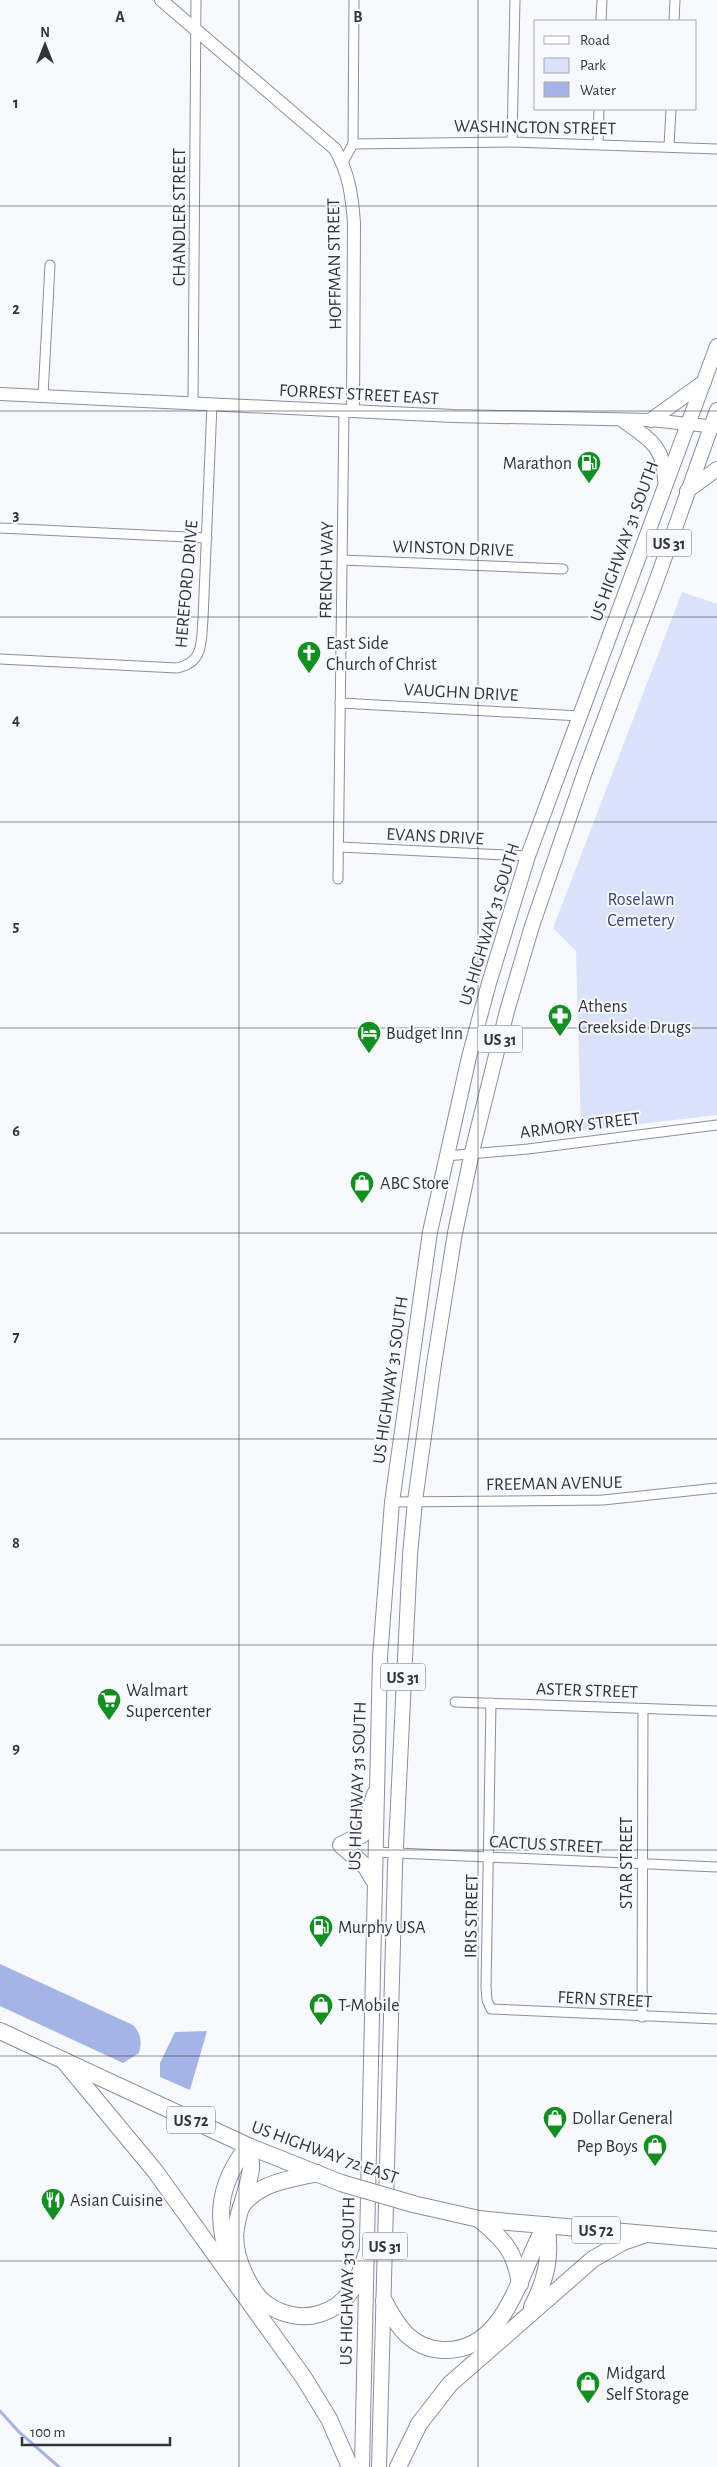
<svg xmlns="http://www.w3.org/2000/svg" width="717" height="2467" viewBox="0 0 717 2467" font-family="'Alegreya Sans',sans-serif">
<rect width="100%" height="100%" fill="#f8f9fd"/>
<polygon fill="#dae2fb" points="682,592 717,604 717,1115 581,1131 576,951 553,928"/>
<g fill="#a5b4e6">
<path d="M 0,1964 L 133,2025 C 141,2034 142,2041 139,2053 L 123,2063 L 0,2006 Z"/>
<polygon points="207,2031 190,2090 160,2077 160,2063 175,2032"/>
</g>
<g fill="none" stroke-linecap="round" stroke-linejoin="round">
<polyline stroke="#a5b4e6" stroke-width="3" points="0,2411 19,2432 59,2467"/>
<defs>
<g id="street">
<polyline points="601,21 602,0"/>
<polyline points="674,21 675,0"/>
<polyline points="512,142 515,0"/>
<polyline points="598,143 599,109"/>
<polyline points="353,144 512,142 717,149"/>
<polyline points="669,146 671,109"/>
<polyline points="343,162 353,144 354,0"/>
<polyline points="43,396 50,265"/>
<polyline points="193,403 196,0"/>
<polyline points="0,528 207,538"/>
<polyline points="342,560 563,569"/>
<path d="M 0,659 L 177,668 C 204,662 201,643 203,619 L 212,404"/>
<polyline points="340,703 580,716"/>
<polyline points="340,847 528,856"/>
<polyline points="338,879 344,410"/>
<polyline points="446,1156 528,1149 717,1125"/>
<polyline points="392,1502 603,1500 717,1488"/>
<polyline points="455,1702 717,1711"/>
<polyline points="491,1703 486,1987 487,2000 491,2009 717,2019"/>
<polyline points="374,1852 717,1867"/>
<polyline points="642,2017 643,1709"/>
</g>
<g id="secondary">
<path d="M 161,0 L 335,149 C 349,173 352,196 354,223 L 353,410"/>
<polyline points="0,394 453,416 651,420 717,427"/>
</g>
<g id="primary">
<polyline points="651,420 704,382"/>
<path d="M 624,421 C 649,439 664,446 665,480"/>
<polyline points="687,491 717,469"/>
<polyline points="362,2467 380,1657 392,1502 430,1232 469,1057 489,983 528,856 717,346"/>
<polyline points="379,2467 395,1867 410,1555 415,1501 434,1364 455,1233 472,1152 507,1011 532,926 587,766 657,579 717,410"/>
</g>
<g id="highway">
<polyline points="373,1879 366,1867 341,1845 363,1834 375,1794"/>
<polyline points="0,2031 248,2146 341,2183"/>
<polyline points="63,2060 155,2171 304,2378 329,2419 350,2467"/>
<path d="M 248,2146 C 249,2153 252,2162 251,2169 C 244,2213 223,2228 245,2275 C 251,2287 257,2298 268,2305 C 283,2315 302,2319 319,2314 C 349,2305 358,2282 366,2255"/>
<polyline points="413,2204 479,2219 508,2222 717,2240"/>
<path d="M 241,2207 C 259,2182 288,2180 317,2173"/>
<path d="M 479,2219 C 504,2240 515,2251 520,2284"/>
<path d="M 232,2268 C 215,2222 216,2186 248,2146"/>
<path d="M 384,2301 C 397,2326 411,2348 442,2350 C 508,2353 520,2267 546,2225"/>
<path d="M 532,2307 C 546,2280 552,2255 546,2225"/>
<polyline points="398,2467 419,2424 450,2384 593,2259 623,2242 646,2234"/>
</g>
</defs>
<use href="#street" stroke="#8a8f9f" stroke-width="11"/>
<use href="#secondary" stroke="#8a8f9f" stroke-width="14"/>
<use href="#primary" stroke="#8a8f9f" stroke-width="16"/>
<use href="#highway" stroke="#8a8f9f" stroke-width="18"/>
<use href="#street" stroke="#fff" stroke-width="9"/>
<use href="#secondary" stroke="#fff" stroke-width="12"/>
<use href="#primary" stroke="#fff" stroke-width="14"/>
<use href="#highway" stroke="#fff" stroke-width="16"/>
<defs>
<polyline id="highway-bridge" points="341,2183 413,2204"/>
</defs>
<use href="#highway-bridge" stroke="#8a8f9f" stroke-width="18" stroke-linecap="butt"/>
<use href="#highway-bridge" stroke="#fff" stroke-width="16"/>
</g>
<path fill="none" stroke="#32343b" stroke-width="1" stroke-opacity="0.55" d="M 239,0 L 239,2467M 478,0 L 478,2467M 0,206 L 717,206M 0,411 L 717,411M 0,617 L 717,617M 0,822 L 717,822M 0,1028 L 717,1028M 0,1233 L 717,1233M 0,1439 L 717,1439M 0,1645 L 717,1645M 0,1850 L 717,1850M 0,2056 L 717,2056M 0,2261 L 717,2261"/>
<defs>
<symbol id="fuel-pin" viewBox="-11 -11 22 30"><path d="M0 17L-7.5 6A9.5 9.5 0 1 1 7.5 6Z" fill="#10901f" stroke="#f8f9fd"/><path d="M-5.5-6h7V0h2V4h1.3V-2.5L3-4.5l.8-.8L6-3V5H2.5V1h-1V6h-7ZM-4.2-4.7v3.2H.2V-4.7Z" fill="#fff"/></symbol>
<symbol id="church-pin" viewBox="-11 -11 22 30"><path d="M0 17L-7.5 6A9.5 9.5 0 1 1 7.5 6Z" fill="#10901f" stroke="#f8f9fd"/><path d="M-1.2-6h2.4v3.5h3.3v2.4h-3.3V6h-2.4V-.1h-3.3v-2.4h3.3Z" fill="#fff"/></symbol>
<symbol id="pharmacy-pin" viewBox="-11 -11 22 30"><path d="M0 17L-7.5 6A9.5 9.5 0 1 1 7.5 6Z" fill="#10901f" stroke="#f8f9fd"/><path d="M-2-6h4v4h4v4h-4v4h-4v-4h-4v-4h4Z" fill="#fff"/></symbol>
<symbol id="hotel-pin" viewBox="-11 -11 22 30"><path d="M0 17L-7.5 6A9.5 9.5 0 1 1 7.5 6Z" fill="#10901f" stroke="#f8f9fd"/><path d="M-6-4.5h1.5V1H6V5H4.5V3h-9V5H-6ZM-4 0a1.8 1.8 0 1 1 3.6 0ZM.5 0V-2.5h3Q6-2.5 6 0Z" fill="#fff"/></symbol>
<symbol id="shop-pin" viewBox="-11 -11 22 30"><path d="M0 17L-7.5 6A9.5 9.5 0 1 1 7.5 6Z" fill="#10901f" stroke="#f8f9fd"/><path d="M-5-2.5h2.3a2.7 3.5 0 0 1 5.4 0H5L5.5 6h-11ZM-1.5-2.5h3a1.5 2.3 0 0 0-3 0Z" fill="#fff"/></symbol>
<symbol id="supermarket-pin" viewBox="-11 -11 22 30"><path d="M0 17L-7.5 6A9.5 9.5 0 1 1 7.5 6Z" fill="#10901f" stroke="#f8f9fd"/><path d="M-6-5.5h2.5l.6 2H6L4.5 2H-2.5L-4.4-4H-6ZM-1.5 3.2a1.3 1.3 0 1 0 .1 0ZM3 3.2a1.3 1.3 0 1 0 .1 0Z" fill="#fff"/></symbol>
<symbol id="restaurant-pin" viewBox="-11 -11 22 30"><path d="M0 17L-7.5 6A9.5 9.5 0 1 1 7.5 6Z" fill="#10901f" stroke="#f8f9fd"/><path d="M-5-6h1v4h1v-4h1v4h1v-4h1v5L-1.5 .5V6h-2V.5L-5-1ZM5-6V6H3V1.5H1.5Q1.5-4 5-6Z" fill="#fff"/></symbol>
</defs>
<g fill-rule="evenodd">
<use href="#fuel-pin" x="575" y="449" width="28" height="38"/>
<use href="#church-pin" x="295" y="639" width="28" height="38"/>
<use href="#pharmacy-pin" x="546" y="1002" width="28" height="38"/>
<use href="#hotel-pin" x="355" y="1019" width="28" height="38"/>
<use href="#shop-pin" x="348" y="1169" width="28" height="38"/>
<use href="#supermarket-pin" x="95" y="1686" width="28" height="38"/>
<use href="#fuel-pin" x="307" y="1913" width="28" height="38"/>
<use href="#shop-pin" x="307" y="1991" width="28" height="38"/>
<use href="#shop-pin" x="541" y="2104" width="28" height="38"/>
<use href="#shop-pin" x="641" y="2132" width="28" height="38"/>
<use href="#restaurant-pin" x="39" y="2186" width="28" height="38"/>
<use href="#shop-pin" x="574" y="2369" width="28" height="38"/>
</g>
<g text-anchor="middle" stroke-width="4" stroke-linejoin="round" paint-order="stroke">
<g fill="#f8f9fd" stroke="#6d6f75" stroke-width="1">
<rect x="646.5" y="529.5" width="45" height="27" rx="4"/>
<rect x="477.5" y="1025.5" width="45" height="27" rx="4"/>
<rect x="380.5" y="1663.5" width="45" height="27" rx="4"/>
<rect x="167" y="2106.5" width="48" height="27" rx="4"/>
<rect x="572" y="2216.5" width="48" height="27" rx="4"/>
<rect x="362.5" y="2232.5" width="45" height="27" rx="4"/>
</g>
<g font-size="16" font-weight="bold" fill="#32343b">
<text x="669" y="549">US 31</text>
<text x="500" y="1045">US 31</text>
<text x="403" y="1683">US 31</text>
<text x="191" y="2126">US 72</text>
<text x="596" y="2236">US 72</text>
<text x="385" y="2252">US 31</text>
</g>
<g font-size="18" fill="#32343b" stroke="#f8f9fd">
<text transform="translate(535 127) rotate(1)" y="6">WASHINGTON STREET</text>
<text transform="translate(179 217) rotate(-90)" y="6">CHANDLER STREET</text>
<text transform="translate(334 264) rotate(-91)" y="6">HOFFMAN STREET</text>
<text transform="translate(359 394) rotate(3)" y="6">FORREST STREET EAST</text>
<text transform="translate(624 541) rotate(-70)" y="6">US HIGHWAY 31 SOUTH</text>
<text transform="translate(453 548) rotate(2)" y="6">WINSTON DRIVE</text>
<text transform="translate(326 570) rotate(-89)" y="6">FRENCH WAY</text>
<text transform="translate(186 584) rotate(-85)" y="6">HEREFORD DRIVE</text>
<text transform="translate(461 692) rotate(3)" y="6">VAUGHN DRIVE</text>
<text transform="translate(435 836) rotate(3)" y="6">EVANS DRIVE</text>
<text transform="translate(489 924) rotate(-73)" y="6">US HIGHWAY 31 SOUTH</text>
<text transform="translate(580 1125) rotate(-7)" y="6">ARMORY STREET</text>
<text transform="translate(390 1380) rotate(-82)" y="6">US HIGHWAY 31 SOUTH</text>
<text transform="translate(554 1483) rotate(-1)" y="6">FREEMAN AVENUE</text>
<text transform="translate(587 1690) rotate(2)" y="6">ASTER STREET</text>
<text transform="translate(357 1786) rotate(-88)" y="6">US HIGHWAY 31 SOUTH</text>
<text transform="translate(546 1844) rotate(3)" y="6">CACTUS STREET</text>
<text transform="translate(626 1863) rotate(-90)" y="6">STAR STREET</text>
<text transform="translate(471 1916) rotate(-89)" y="6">IRIS STREET</text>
<text transform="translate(605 1999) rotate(3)" y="6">FERN STREET</text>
<text transform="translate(325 2152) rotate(20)" y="6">US HIGHWAY 72 EAST</text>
<text transform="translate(347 2281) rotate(-89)" y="6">US HIGHWAY 31 SOUTH</text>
</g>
<g font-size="18" fill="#32343b" stroke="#f8f9fd" text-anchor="start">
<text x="572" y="469" text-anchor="end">Marathon</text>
<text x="326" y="649">East Side<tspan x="326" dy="21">Church of Christ</tspan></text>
<text x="578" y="1012">Athens<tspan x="578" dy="21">Creekside Drugs</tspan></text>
<text x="386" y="1039">Budget Inn</text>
<text x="380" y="1189">ABC Store</text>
<text x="126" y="1696">Walmart<tspan x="126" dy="21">Supercenter</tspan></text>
<text x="338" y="1933">Murphy USA</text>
<text x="338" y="2011">T-Mobile</text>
<text x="572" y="2124">Dollar General</text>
<text x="638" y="2152" text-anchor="end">Pep Boys</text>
<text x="70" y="2206">Asian Cuisine</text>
<text x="606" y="2379">Midgard<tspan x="606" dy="21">Self Storage</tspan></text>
</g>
<g font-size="18" fill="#384582" stroke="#f8f9fd">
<text x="641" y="905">Roselawn<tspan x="641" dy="21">Cemetery</tspan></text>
</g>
</g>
<g font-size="16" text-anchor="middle" font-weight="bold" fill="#32343b" stroke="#f8f9fd" stroke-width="4" stroke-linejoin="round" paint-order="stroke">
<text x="120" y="22">A</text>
<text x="358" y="22">B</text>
<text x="16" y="108">1</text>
<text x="16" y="314">2</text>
<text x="16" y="520">3</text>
<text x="16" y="725">4</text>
<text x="16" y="931">5</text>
<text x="16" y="1136">6</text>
<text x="16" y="1342">7</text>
<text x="16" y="1548">8</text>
<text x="16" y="1753">9</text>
</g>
<rect x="534" y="20" width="162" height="90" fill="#f8f9fd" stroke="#a9aaaf"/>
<rect x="544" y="36" width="25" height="8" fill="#ffffff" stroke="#a9aaaf"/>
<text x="580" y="45" font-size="15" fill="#32343b">Road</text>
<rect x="544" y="58" width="25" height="15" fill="#dae2fb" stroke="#a9aaaf"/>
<text x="580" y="70" font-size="15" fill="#32343b">Park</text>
<rect x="544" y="82" width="25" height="15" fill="#a5b4e6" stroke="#a9aaaf"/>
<text x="580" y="95" font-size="15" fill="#32343b">Water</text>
<g transform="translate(45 45)" stroke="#f8f9fd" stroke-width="4" paint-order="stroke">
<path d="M0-4L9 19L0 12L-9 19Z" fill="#32343b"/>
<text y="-8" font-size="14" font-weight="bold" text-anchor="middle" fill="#32343b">N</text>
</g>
<path d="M22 2437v8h148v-8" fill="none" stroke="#32343b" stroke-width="2.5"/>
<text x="30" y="2437" font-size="15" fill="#32343b" stroke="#f8f9fd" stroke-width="4" paint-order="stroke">100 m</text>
</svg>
